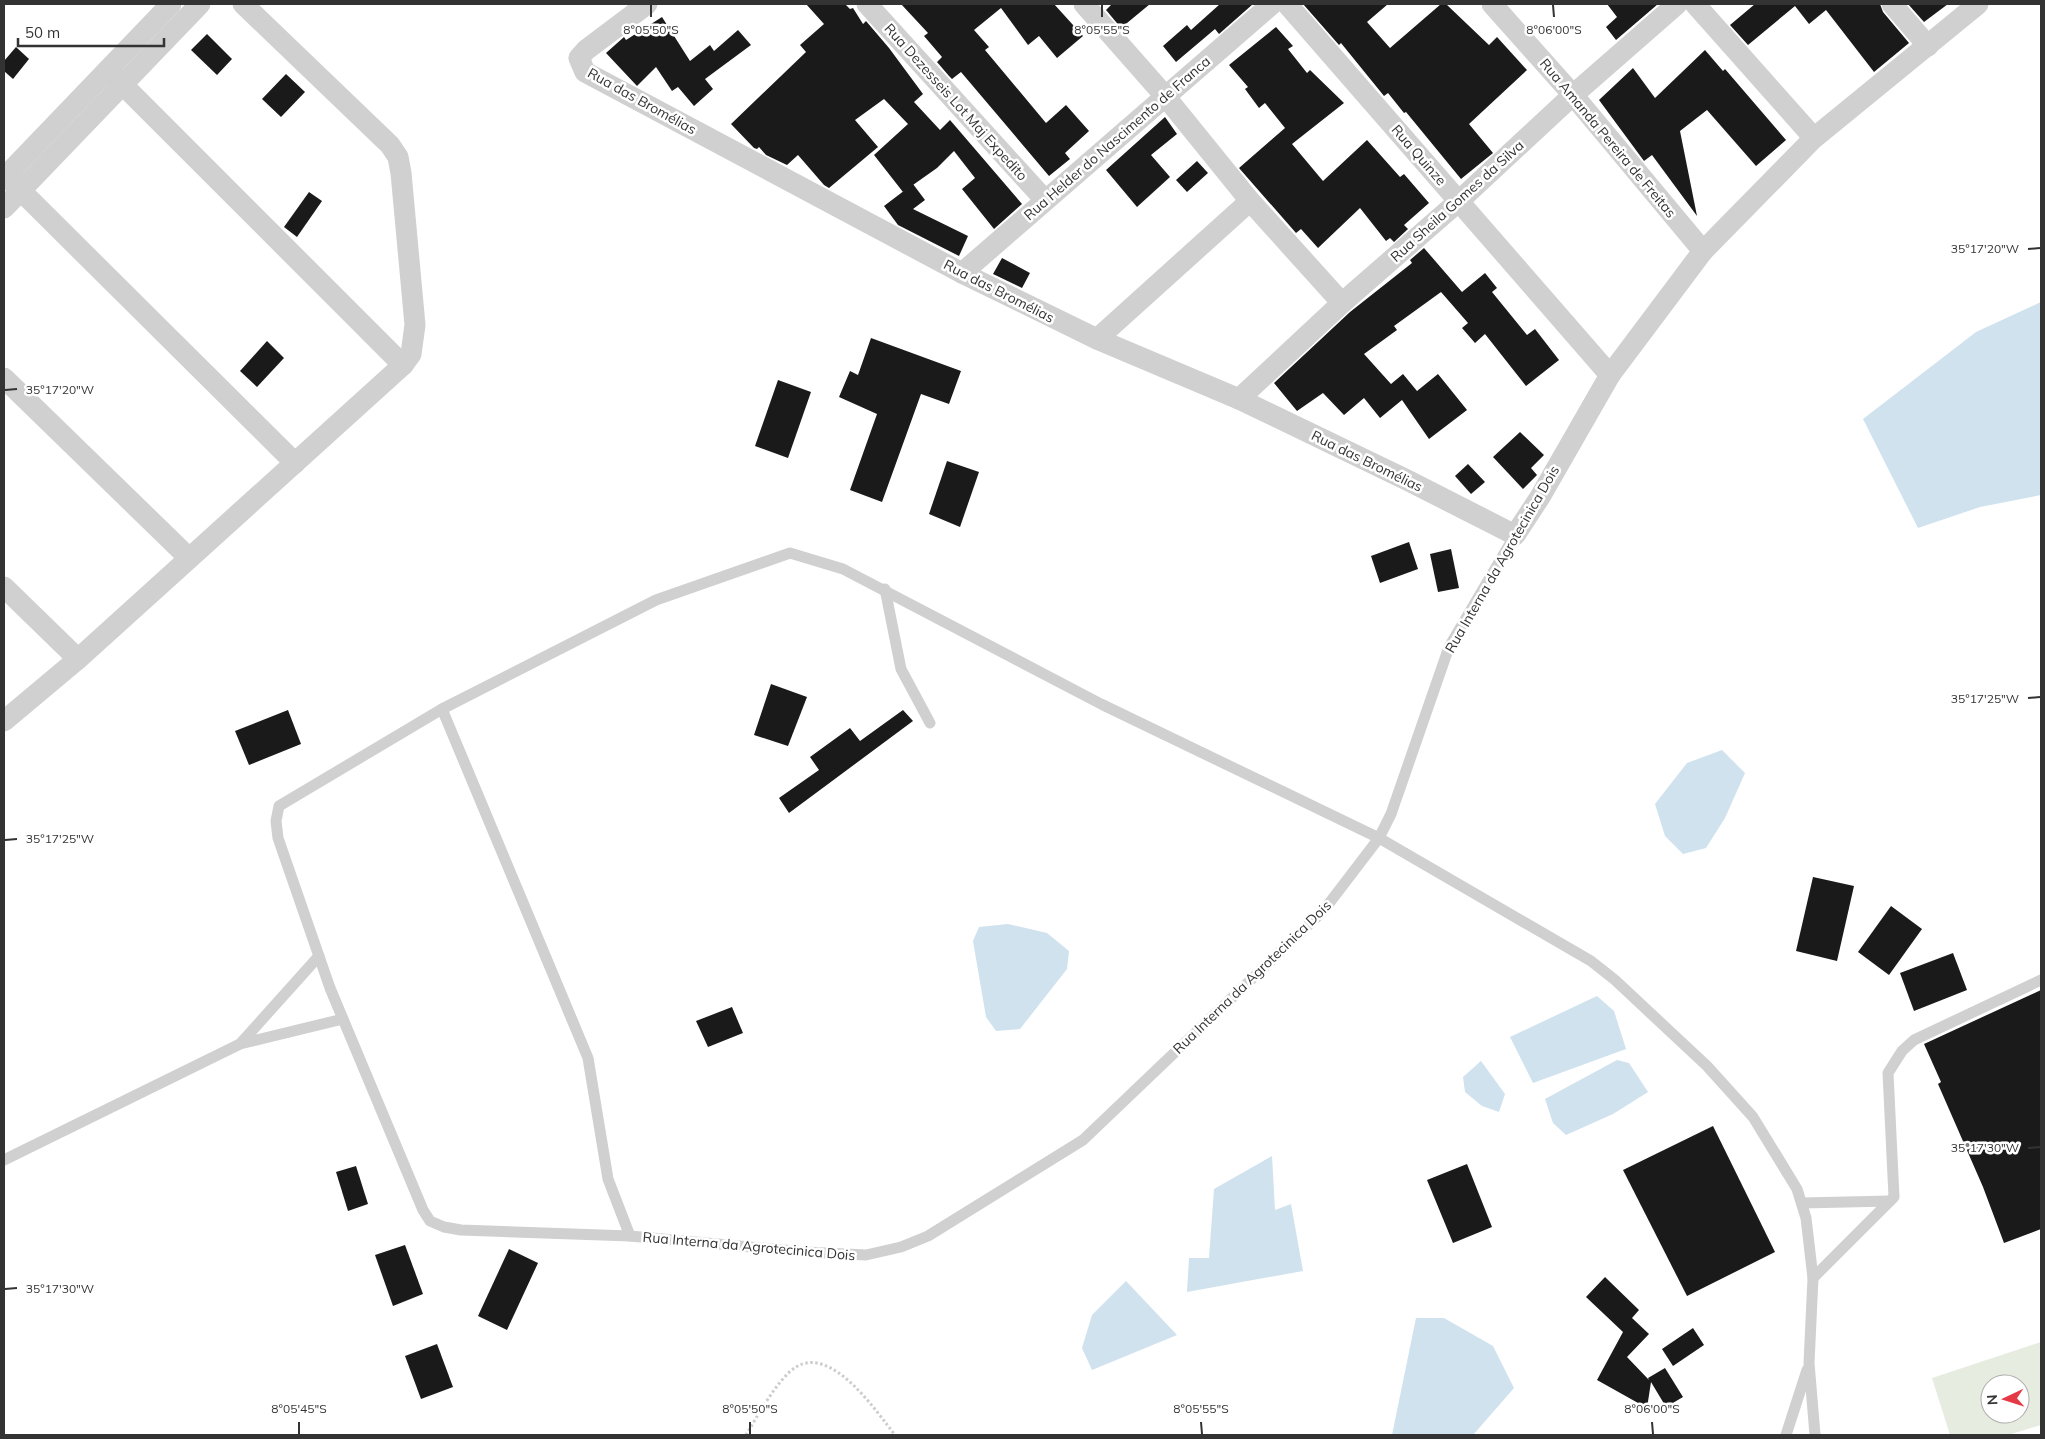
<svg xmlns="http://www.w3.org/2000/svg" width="2045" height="1439" viewBox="0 0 2045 1439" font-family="Mulish,sans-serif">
<rect width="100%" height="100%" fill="#fff"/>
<path fill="#e6ecdf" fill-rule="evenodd" d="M 2041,1342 L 2041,1425 L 2008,1435 L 1950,1435 L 1932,1378 ZM 1990,1384 L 2020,1384 L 2020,1414 L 1990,1414 Z"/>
<g fill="#cfe2ee">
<polygon points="2041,302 2041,495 1980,507 1918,528 1863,419 1976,332"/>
<polygon points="1722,750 1745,773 1725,818 1706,848 1683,854 1665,836 1655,804 1687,763"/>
<polygon points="1008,924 1047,933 1069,951 1067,969 1020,1029 996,1031 986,1017 973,941 979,927"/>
<polygon points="1597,996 1614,1011 1626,1049 1533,1083 1510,1037"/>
<polygon points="1617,1060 1629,1063 1648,1092 1613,1114 1566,1135 1553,1123 1545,1099"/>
<polygon points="1481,1061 1505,1094 1499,1112 1482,1106 1465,1092 1463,1077"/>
<polygon points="1272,1156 1275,1210 1291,1204 1303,1271 1187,1292 1189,1258 1209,1258 1214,1189"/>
<polygon points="1126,1281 1177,1335 1092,1370 1082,1348 1092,1315"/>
<polygon points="1416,1318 1444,1318 1493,1346 1514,1388 1473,1435 1392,1435"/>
</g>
<g fill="#1a1a1a">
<polygon points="806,4 845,4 850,9 853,8 863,24 866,21 889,48 923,94 914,102 940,130 950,120 1022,204 994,229 962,189 975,178 954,151 937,168 903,192 874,155 908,124 884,99 855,120 878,147 829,188 824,185 798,155 787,165 766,155 759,147 757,149 754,148 731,124 806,52 800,45 824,24"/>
<polygon points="901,4 1054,4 1083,36 1057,58 1039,36 1028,45 1001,8 974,30 989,47 985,50 1046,123 1066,105 1089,131 1065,153 1070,159 1049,176 961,72 952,79 949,76 937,62 942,57 924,36 928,33"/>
<polygon points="1112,4 1150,4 1121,28 1106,10"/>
<polygon points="1220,4 1253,4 1219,34 1215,29 1176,62 1163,46 1187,25 1191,30"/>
<polygon points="1303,4 1388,4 1367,22 1390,48 1441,4 1446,4 1489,45 1497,37 1527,70 1469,124 1493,153 1461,179 1406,112 1404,113 1388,93 1384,96 1341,43 1339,45"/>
<polygon points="1607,4 1658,4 1616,40 1606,27 1617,17"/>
<polygon points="1755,4 1880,4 1883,12 1909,43 1874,72 1826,10 1809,24 1795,6 1748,45 1730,25"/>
<polygon points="1908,4 1948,4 1924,22"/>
<polygon points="662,17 690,61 710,45 714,51 738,30 751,45 705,79 713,89 694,106 678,87 672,91 656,67 637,86 606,53 624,37 626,40"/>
<polygon points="1276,27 1293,46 1288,49 1307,73 1310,70 1344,103 1292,144 1323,181 1367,140 1400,177 1404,174 1429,203 1404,225 1408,229 1394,242 1390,238 1386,241 1360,208 1318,248 1301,229 1296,233 1239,168 1285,128 1265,103 1259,108 1245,89 1248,87 1229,65"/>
<polygon points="207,34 232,59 217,75 191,50"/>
<polygon points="16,47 29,59 13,79 4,71 4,61"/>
<polygon points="1705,50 1723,71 1725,69 1786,140 1756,166 1707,110 1680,131 1697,216 1652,155 1644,161 1599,100 1633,68 1655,98"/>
<polygon points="286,74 305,92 281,117 262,99"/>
<polygon points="1165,117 1177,134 1151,155 1170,177 1137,207 1106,170"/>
<polygon points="1197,161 1208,173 1187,192 1176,180"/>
<polygon points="913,184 925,200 913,209 968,236 959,256 898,225 884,206"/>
<polygon points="309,192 322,201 297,237 284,227"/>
<polygon points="1424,248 1462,292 1485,273 1497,288 1492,292 1527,335 1535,329 1559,360 1526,386 1485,334 1475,343 1462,328 1468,323 1441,292 1394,326 1397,330 1364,354 1391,384 1403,374 1417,391 1438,374 1467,410 1429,439 1402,400 1380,418 1364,398 1344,415 1323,393 1297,411 1274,383 1350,312 1412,263 1410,260"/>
<polygon points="1002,258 1030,273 1022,288 993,274"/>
<polygon points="871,338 961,371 949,404 921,394 882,502 850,490 877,414 839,397 850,371 858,375"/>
<polygon points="267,341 284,358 257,387 240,371"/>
<polygon points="778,380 811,392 788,458 755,446"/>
<polygon points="1520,432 1544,455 1531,468 1537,475 1523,489 1493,457"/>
<polygon points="947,461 979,472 960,527 929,514"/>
<polygon points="1468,464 1485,482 1471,494 1455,476"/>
<polygon points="1409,542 1418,569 1380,583 1371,556"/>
<polygon points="1451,549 1459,588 1438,592 1430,554"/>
<polygon points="771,684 807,697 788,746 754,735"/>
<polygon points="288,710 301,744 249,765 235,731"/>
<polygon points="903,710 913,721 789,813 779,798 819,770 810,757 850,728 860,741"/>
<polygon points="1813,877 1854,886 1837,961 1796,951"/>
<polygon points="1891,906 1922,929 1889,975 1858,952"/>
<polygon points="1953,953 1967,990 1914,1011 1900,973"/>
<polygon points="2041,990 2041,1229 2004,1243 1983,1187 1938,1084 1941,1082 1924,1044"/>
<polygon points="732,1007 743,1033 708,1047 696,1021"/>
<polygon points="1713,1126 1775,1252 1687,1296 1623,1170"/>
<polygon points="1467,1164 1492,1227 1453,1243 1427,1180"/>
<polygon points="356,1166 368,1204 348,1211 336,1172"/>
<polygon points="405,1245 423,1294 393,1306 375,1255"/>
<polygon points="509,1249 538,1263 507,1330 478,1316"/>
<polygon points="1605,1277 1639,1310 1632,1318 1649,1334 1627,1357 1649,1380 1648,1378 1665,1368 1683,1397 1666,1407 1651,1382 1647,1408 1597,1380 1623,1332 1586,1297"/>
<polygon points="1693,1328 1704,1345 1673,1366 1662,1349"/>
<polygon points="437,1344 453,1387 421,1399 405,1356"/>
</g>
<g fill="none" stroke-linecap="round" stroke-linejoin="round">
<path stroke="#cdcdcd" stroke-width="3" stroke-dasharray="2.5 2.5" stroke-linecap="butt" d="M 746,1435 C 757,1417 778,1378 796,1367 C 832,1345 876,1411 895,1435"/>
<g stroke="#d0d0d0" stroke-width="11">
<polyline points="1515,535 1449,647 1391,814 1379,838 1324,910 1083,1140 928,1236 901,1247 866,1255 806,1252 630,1236 461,1230 444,1227 430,1221 423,1210 330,988 278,838 276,821 279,806 442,709 656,600 790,553 843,569 1101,704 1379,838 1591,961 1615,980 1707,1066 1753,1117 1797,1189 1806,1218 1813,1278 1809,1363 1815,1435"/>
<polyline points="885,589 901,669 930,723"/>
<polyline points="442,709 588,1058 608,1179 630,1236"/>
<polyline points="240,1044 319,956"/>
<polyline points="4,1160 240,1044 343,1019"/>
<polyline points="1802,1203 1890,1201"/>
<polyline points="1813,1278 1894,1197 1888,1073 1902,1051 1914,1040 2041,980"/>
<polyline points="1786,1435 1807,1370"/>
</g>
<g stroke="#d0d0d0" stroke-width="21">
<polyline points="647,4 586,50 579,58 585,72 962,273 1097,339 1239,399 1407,480 1515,535 1540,497 1610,375 1703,251 1814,138 1978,4"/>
<polyline points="867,4 1045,200"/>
<polyline points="1084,4 1165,96 1250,201 1342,303"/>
<polyline points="1287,4 1610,375"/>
<polyline points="1492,4 1573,95 1703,251"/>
<polyline points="1695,4 1814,138"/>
<polyline points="1892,4 1928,46"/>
<polyline points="108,70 403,365"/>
<polyline points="4,174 295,463"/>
<polyline points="4,178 171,4"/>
<polyline points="4,208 200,4"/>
<polyline points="962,273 1272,4"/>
<polyline points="1097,339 1250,201"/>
<polyline points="4,378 189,558"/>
<polyline points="1239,399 1342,303 1459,201 1573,95 1677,4"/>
<polyline points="4,587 78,659"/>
<polyline points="4,721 78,659 403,365 411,354 415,325 401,173 398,157 390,145 243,4"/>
</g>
</g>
<path fill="none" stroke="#333" stroke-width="2" d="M 651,5 L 651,17M 1102,5 L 1102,17M 1553,5 L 1554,17M 2028,249 L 2040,248M 5,390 L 17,389M 2028,698 L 2040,697M 5,840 L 17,839M 2028,1148 L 2040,1147M 5,1289 L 17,1288M 299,1422 L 299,1434M 750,1422 L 750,1434M 1201,1422 L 1202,1434M 1652,1422 L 1653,1434"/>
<g text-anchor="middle" stroke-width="5" stroke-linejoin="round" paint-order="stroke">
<g font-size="14" fill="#333" stroke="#fff">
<text transform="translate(642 101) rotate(29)" y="5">Rua das Bromélias</text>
<text transform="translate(956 102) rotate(48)" y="5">Rua Dezesseis Lot Maj Expedito</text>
<text transform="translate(1117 138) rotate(-41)" y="5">Rua Helder do Nascimento de Franca</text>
<text transform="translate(1608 138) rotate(50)" y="5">Rua Amanda Pereira de Freitas</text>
<text transform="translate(1419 155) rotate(49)" y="5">Rua Quinze</text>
<text transform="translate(1457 201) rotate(-42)" y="5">Rua Sheila Gomes da Silva</text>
<text transform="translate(999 291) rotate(27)" y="5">Rua das Bromélias</text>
<text transform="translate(1367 461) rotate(26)" y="5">Rua das Bromélias</text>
<text transform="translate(1502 559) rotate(-60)" y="5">Rua Interna da Agrotecinica Dois</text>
<text transform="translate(1252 977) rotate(-44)" y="5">Rua Interna da Agrotecinica Dois</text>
<text transform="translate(749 1246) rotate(5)" y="5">Rua Interna da Agrotecinica Dois</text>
</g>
</g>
<g font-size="12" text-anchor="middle" fill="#333" stroke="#fff" stroke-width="5" stroke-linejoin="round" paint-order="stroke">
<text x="651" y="34">8°05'50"S</text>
<text x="1102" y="34">8°05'55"S</text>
<text x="1554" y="34">8°06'00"S</text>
<text x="1985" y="253">35°17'20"W</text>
<text x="60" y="394">35°17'20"W</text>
<text x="1985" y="703">35°17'25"W</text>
<text x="60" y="843">35°17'25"W</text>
<text x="1985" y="1152">35°17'30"W</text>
<text x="60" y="1293">35°17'30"W</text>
<text x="299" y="1413">8°05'45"S</text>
<text x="750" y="1413">8°05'50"S</text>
<text x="1201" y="1413">8°05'55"S</text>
<text x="1652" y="1413">8°06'00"S</text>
</g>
<rect width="2045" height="1439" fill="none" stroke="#333333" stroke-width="10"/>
<g transform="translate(2005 1399) rotate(266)"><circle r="24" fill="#ffffff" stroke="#adadad"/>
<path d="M0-4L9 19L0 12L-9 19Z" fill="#e63946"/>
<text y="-8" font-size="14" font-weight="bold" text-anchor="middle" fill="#333333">N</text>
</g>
<path d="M18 38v8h146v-8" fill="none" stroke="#333333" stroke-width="2.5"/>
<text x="25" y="38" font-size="15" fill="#333333" stroke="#ffffff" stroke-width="4" paint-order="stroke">50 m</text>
</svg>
